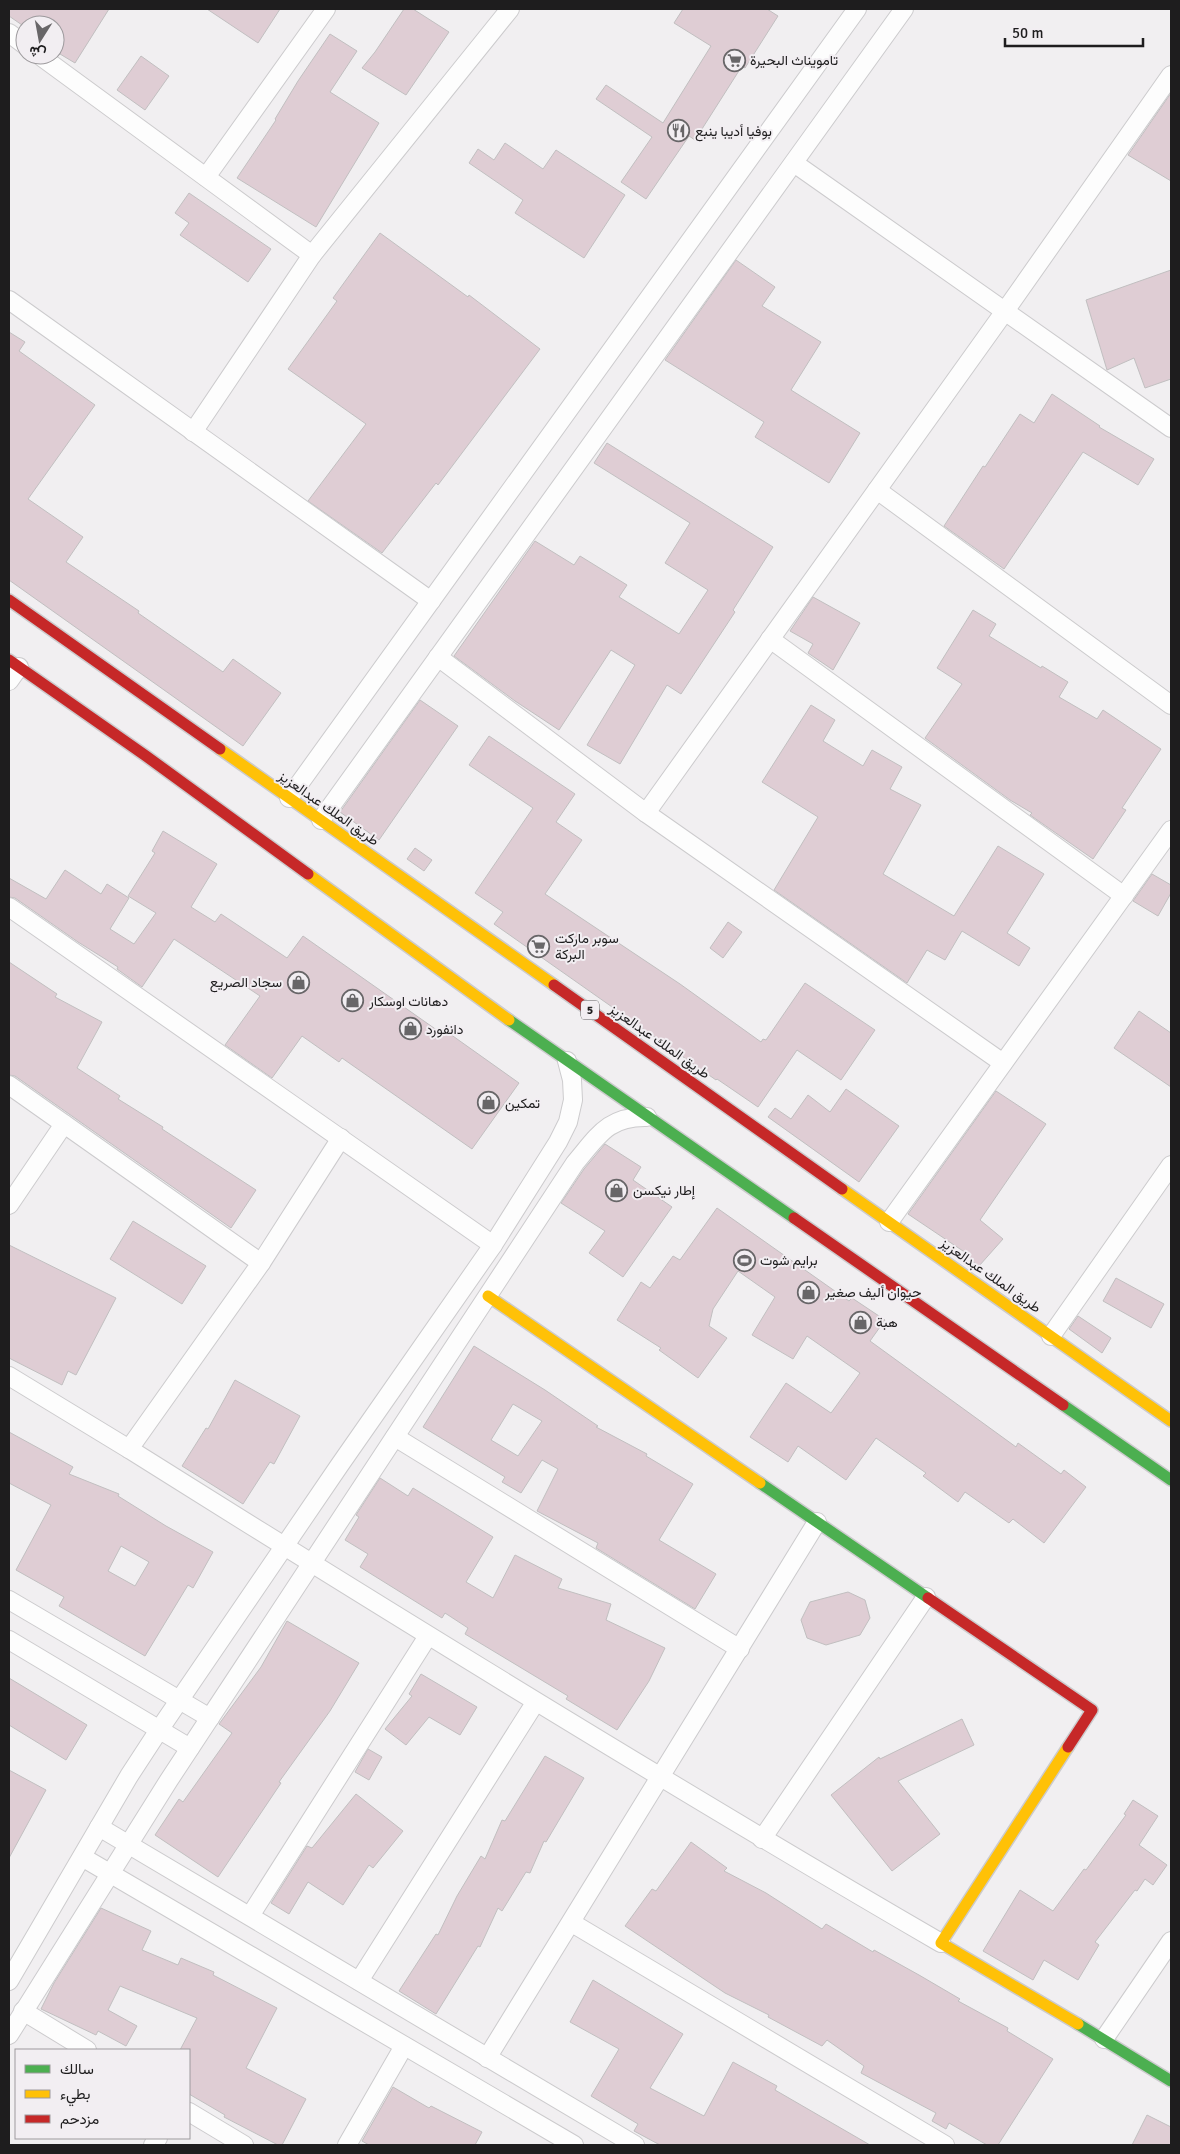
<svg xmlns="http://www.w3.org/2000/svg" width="1180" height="2154" viewBox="0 0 1180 2154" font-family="Signika,Vazirmatn,sans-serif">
<rect width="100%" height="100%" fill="#f1eff1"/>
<g fill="#dfcdd4" stroke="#c1bfc0" fill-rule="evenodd">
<polygon points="9,9 109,9 75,63 55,51 55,25 22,25 9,16"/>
<polygon points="207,9 280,9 258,43"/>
<polygon points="404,9 413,9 449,32 406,95 362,68 375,52"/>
<polygon points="683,9 767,9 778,16 745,68 742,66 695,140 689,136 646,199 621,182 652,137 596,99 606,85 663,123 711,46 674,23"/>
<polygon points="330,34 357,51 330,92 379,123 316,227 237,178 276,120 275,119 298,81"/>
<polygon points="141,56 169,76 145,110 117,90"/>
<polygon points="1171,93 1171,181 1128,155"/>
<polygon points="505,143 543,169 556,150 625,195 584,258 515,213 523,200 469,163 478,149 494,160"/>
<polygon points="189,193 271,249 248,282 180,235 189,223 175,213"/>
<polygon points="380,233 468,297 469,295 540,349 438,485 436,483 382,553 308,501 366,424 288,369 337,301 333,298"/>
<polygon points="736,260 775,287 762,306 821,342 791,390 860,433 829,483 755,437 764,422 665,360"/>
<polygon points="1171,270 1171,379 1145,388 1134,358 1107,370 1086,300"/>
<polygon points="9,332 25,342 19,351 95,405 28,499 83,537 66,562 139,611 138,613 223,672 233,659 281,693 243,746 9,580"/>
<polygon points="1052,394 1100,426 1099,427 1154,459 1138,485 1083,452 1004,569 944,526 983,466 985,467 1020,414 1034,423"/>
<polygon points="607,443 773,547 733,610 735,612 681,694 667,685 620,764 587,745 635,665 611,650 559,730 515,701 454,656 535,541 574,565 580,556 627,585 619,597 679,634 708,590 665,563 690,523 594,463"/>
<polygon points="813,597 860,623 833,670 808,653 813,644 790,631"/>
<polygon points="973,610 996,624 989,636 1041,668 1042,666 1068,682 1059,697 1097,719 1103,710 1161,749 1122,808 1126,810 1093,859 1030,815 1032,813 1010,800 925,738 962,684 937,668"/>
<polygon points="420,700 458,726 379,840 340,812"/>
<polygon points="811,705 835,720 823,741 863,766 872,750 902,767 890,789 921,805 883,874 954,916 998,846 1044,874 1007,933 1030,948 1019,966 962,931 945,960 927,950 907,983 774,890 818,817 762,782"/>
<polygon points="489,736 575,794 556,822 582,840 545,894 680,984 761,1042 763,1039 766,1040 805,983 875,1030 841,1080 797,1050 758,1107 717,1079 716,1080 494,924 503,912 475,893 533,808 469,765"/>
<polygon points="163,831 217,864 191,907 215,922 221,914 287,958 303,936 441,1033 443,1029 519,1083 472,1149 342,1058 339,1062 302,1036 272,1078 225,1045 260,996 174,939 142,987 117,969 118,967 78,942 15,898 9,897 9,878 46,899 65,870 101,894 107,884 129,898 110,929 134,944 156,913 128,896 155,853 152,851"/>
<polygon points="415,848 432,860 424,871 407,859"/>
<polygon points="1152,874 1171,885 1171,893 1158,916 1133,901"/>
<polygon points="728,922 742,932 723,958 710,948"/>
<polygon points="9,962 57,994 55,997 102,1022 77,1068 120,1096 118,1099 163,1127 162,1129 256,1190 231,1228 15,1076 9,1075"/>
<polygon points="1139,1011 1171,1033 1171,1087 1114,1048"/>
<polygon points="846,1089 899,1126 859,1182 768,1117 775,1108 791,1119 808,1095 830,1112"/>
<polygon points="996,1091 1046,1124 980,1220 1003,1239 979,1266 964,1255 966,1253 908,1214"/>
<polygon points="605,1144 641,1167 633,1180 672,1207 623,1277 589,1253 605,1231 561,1203 584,1169"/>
<polygon points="717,1208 849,1301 852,1298 885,1320 870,1341 1016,1447 1018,1443 1061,1474 1064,1470 1086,1487 1044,1543 1013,1519 1009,1523 965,1492 958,1502 923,1476 926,1473 876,1438 846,1480 798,1446 788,1462 750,1437 786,1383 831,1413 860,1373 807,1336 793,1359 752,1335 775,1297 738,1271 713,1309 709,1326 727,1338 698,1378 659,1350 661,1348 617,1320 641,1282 650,1288 673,1256 680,1260"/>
<polygon points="133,1221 206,1266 182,1304 110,1259"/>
<polygon points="9,1245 116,1298 76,1375 68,1371 62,1385 9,1358"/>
<polygon points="1116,1278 1164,1304 1151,1328 1103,1301"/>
<polygon points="1078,1316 1111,1338 1102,1353 1069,1329"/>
<path d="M 474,1346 L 545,1390 L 598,1426 L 596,1427 L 647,1454 L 646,1456 L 693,1484 L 659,1540 L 716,1574 L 695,1609 L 596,1548 L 598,1543 L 537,1511 L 558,1469 L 542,1460 L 521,1493 L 502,1482 L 505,1477 L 423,1427 ZM 513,1404 L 542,1421 L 518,1456 L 491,1440 Z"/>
<polygon points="235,1380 300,1416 274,1464 270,1462 243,1504 182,1466 206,1428 208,1429"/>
<path d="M 9,1432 L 73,1467 L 69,1474 L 119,1494 L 118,1496 L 166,1526 L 213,1552 L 193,1588 L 188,1585 L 145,1656 L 59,1606 L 64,1597 L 16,1570 L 51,1505 L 9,1483 ZM 121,1546 L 149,1562 L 135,1586 L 108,1571 Z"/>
<polygon points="380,1478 408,1496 413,1488 493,1537 466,1582 493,1598 515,1555 562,1579 558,1588 611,1604 606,1620 665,1648 649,1681 617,1730 566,1699 568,1696 465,1634 468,1628 445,1613 442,1618 360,1567 368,1554 345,1540 359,1517 356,1515"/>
<polygon points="848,1592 865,1600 870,1618 860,1635 826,1645 807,1638 801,1620 810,1602"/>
<polygon points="287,1621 359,1663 330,1711 279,1782 281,1783 218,1877 155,1835 179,1799 183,1802 232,1733 219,1724 261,1667"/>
<polygon points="421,1674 477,1707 460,1735 429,1717 406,1745 385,1729 412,1696 409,1694"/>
<polygon points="9,1678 87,1725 66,1760 9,1725"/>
<polygon points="962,1719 974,1745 898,1781 940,1834 892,1871 831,1795 879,1757 880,1759"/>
<polygon points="368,1749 382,1757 369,1780 355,1772"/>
<polygon points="545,1756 584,1778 546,1842 544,1841 530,1873 526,1872 502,1911 498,1908 480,1947 478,1946 436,2014 399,1991 436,1934 438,1935 457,1896 481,1856 485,1859 502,1820 505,1821"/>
<polygon points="9,1770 46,1790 9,1858"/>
<polygon points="356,1794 403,1831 373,1868 369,1865 343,1905 308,1882 289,1914 271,1903 307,1846 312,1848"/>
<polygon points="1133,1800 1158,1816 1139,1845 1167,1865 1153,1885 1145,1879 1137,1891 1135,1890 1095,1942 1099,1945 1078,1980 1044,1960 1033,1980 983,1951 1020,1890 1053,1911 1084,1869 1086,1870 1126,1815 1124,1814"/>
<polygon points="691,1842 727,1868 724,1871 766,1893 822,1929 826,1924 873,1952 874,1950 919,1975 960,1999 958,2001 1008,2028 1007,2031 1053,2059 998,2145 987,2145 949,2123 946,2129 932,2121 936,2113 861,2073 864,2066 827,2040 822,2046 768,2017 769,2015 725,1993 625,1926 652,1889 656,1891"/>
<polygon points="101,1908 151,1931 142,1950 178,1965 181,1958 214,1972 213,1975 277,2008 246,2068 306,2099 282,2145 278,2145 224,2117 225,2115 189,2094 189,2050 180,2050 197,2018 120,1986 108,2010 137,2026 126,2046 98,2031 96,2035 41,2009 54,1983"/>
<polygon points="593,1980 683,2034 650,2088 704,2116 733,2062 777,2086 775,2090 870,2145 660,2145 634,2131 638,2124 591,2096 619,2049 570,2022"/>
<polygon points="393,2087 429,2108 431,2106 482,2132 475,2145 369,2145 362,2141"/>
<polygon points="1147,2115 1171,2127 1171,2145 1132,2145"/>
</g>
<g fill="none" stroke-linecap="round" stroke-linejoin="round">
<defs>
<g id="street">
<polyline points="9,33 25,45"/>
<polyline points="39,55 312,255 193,432"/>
<polyline points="794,163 1171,428"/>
<polyline points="206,177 326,9"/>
<polyline points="312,255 510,9"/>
<polyline points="9,300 431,601"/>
<polyline points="877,490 1171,705"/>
<polyline points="770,639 1124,896"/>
<polyline points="438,657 646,813 1003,1063"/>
<polyline points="9,681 19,667"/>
<polyline points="289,798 857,9"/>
<polyline points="646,813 1005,311 1171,75"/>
<polyline points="321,820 904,9"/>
<polyline points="9,907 493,1245"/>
<polyline points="9,1085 261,1263 129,1449 9,1376"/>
<polyline points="9,1205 64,1124"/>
<polyline points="889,1222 1171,830"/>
<polyline points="261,1263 341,1138"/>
<polyline points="1051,1336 1171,1165"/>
<polyline points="395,1437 740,1649"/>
<path d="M 129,1449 C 398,1618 667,1784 941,1943"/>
<polyline points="9,1600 210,1718"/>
<polyline points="9,1640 190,1748"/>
<polyline points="99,1827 635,2145"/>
<polyline points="762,1839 926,1597"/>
<polyline points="82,1857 574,2145"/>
<polyline points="250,1916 428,1636"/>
<polyline points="572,1923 945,2145"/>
<polyline points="9,1981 129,1776 159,1730 339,1466 493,1245 558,1142 568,1122 573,1100 572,1080 567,1061"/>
<polyline points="359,1981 535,1703"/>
<polyline points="23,2011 87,2050"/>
<path d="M 9,2035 L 169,1780 L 575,1163 C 598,1136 608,1116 647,1117"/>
<polyline points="1104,2039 1171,1941"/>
<polyline points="487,2058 817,1522"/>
<polyline points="189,2112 244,2145"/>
<polyline points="153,2145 158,2138"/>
<polyline points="347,2145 404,2046"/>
</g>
<g id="fast">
<polyline points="509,1020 794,1218"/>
<polyline points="1063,1405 1171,1480"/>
<polyline points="760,1483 928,1598"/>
<polyline points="1078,2024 1171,2081"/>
</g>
<g id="slow">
<polyline points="220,749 554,985"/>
<polyline points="308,874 509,1020"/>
<polyline points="842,1189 1171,1421"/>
<polyline points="488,1296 760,1483"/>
<polyline points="1068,1747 941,1943 1078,2024"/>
</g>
<g id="jam">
<polyline points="9,600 220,749"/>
<polyline points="9,660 146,756 308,874"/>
<polyline points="554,985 842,1189"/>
<polyline points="794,1218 1063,1405"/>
<polyline points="928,1598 1092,1710 1068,1747"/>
</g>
</defs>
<use href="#street" stroke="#cccbcd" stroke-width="20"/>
<use href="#fast" stroke="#cccbcd" stroke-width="14"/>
<use href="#slow" stroke="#cccbcd" stroke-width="14"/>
<use href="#jam" stroke="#cccbcd" stroke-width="14"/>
<use href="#street" stroke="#fdfdfd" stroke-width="18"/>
<use href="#fast" stroke="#4caf50" stroke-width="11"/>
<use href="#slow" stroke="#ffc107" stroke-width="11"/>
<use href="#jam" stroke="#c62828" stroke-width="11"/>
</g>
<defs>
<symbol id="supermarket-ring" viewBox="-11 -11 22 22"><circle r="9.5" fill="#f2eef2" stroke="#686668" stroke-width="1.5"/><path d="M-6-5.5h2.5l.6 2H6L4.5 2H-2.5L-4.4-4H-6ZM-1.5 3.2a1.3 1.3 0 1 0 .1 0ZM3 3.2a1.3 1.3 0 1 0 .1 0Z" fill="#686668"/></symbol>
<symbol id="restaurant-ring" viewBox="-11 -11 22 22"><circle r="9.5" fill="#f2eef2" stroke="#686668" stroke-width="1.5"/><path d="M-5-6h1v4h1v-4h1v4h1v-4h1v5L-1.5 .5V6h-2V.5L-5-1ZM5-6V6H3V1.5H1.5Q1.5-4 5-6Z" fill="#686668"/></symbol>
<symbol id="shop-ring" viewBox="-11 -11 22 22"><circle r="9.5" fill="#f2eef2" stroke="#686668" stroke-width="1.5"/><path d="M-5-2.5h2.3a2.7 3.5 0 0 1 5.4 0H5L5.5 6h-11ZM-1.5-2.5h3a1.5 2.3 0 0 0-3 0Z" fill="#686668"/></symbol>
<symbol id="stadium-ring" viewBox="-11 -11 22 22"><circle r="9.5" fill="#f2eef2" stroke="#686668" stroke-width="1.5"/><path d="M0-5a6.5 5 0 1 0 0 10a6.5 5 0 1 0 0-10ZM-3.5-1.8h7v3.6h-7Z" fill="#686668"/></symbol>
</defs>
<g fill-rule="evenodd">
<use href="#supermarket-ring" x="722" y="48" width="25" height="25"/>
<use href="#restaurant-ring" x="666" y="118" width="25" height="25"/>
<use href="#supermarket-ring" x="526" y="934" width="25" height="25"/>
<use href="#shop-ring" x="286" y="970" width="25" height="25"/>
<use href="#shop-ring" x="340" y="988" width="25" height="25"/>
<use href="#shop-ring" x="398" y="1016" width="25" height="25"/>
<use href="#shop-ring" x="476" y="1090" width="25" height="25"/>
<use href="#shop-ring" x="604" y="1178" width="25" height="25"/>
<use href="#stadium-ring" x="732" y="1248" width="25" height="25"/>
<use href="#shop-ring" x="796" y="1280" width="25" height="25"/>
<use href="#shop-ring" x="848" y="1310" width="25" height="25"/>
</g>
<g text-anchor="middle" stroke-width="4" stroke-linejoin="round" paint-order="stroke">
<rect fill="#f2eef2" stroke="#5e5c5e" stroke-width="1" x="581" y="1000.5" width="18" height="19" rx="4"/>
<g font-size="12" font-weight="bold" fill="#1e1d1e">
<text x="590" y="1014">5</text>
</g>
<g font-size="14" fill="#1e1d1e" stroke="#f2eef2" text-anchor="start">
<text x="750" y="65">تامويناث البحيرة</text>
<text x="695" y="136">بوفيا أديبا ينبع</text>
<text x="555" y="943">سوبر ماركت<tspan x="555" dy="16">البركة</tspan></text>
<text x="282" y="987" text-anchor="end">سجاد الصريع</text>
<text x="369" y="1006">دهانات اوسكار</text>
<text x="426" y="1034">دانفورد</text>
<text x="505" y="1108">تمكين</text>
<text x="633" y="1195">إطار نيكسن</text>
<text x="760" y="1265">برايم شوت</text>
<text x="825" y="1297">حيوان أليف صغير</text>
<text x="876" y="1327">هبة</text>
</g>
<g font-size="14" fill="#1e1d1e" stroke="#f2eef2">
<text transform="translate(329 808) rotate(35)" y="5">طريق الملك عبدالعزيز</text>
<text transform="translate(660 1041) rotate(35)" y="5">طريق الملك عبدالعزيز</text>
<text transform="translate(991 1275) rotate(35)" y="5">طريق الملك عبدالعزيز</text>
</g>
</g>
<rect width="1180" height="2154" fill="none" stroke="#1e1d1e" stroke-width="20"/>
<rect x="15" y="2049" width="175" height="90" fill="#f2eef2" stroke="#9d9a9d"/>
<rect x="25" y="2065" width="25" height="8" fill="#4caf50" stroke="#9d9a9d"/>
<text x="60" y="2074" font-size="15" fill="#1e1d1e">سالك</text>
<rect x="25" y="2090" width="25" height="8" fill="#ffc107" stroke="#9d9a9d"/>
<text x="60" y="2099" font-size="15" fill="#1e1d1e">بطيء</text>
<rect x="25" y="2115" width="25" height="8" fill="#c62828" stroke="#9d9a9d"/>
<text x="60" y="2124" font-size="15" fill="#1e1d1e">مزدحم</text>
<g transform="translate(40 40) rotate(191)"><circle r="24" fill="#f2eef2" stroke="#9d9a9d"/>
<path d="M0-4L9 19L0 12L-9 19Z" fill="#686668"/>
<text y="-8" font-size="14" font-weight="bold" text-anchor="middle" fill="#1e1d1e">ش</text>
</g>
<path d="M1005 38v8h138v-8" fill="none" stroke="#1e1d1e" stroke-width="2.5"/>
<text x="1012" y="38" font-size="15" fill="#1e1d1e" stroke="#f2eef2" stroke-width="4" paint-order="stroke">50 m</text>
</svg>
